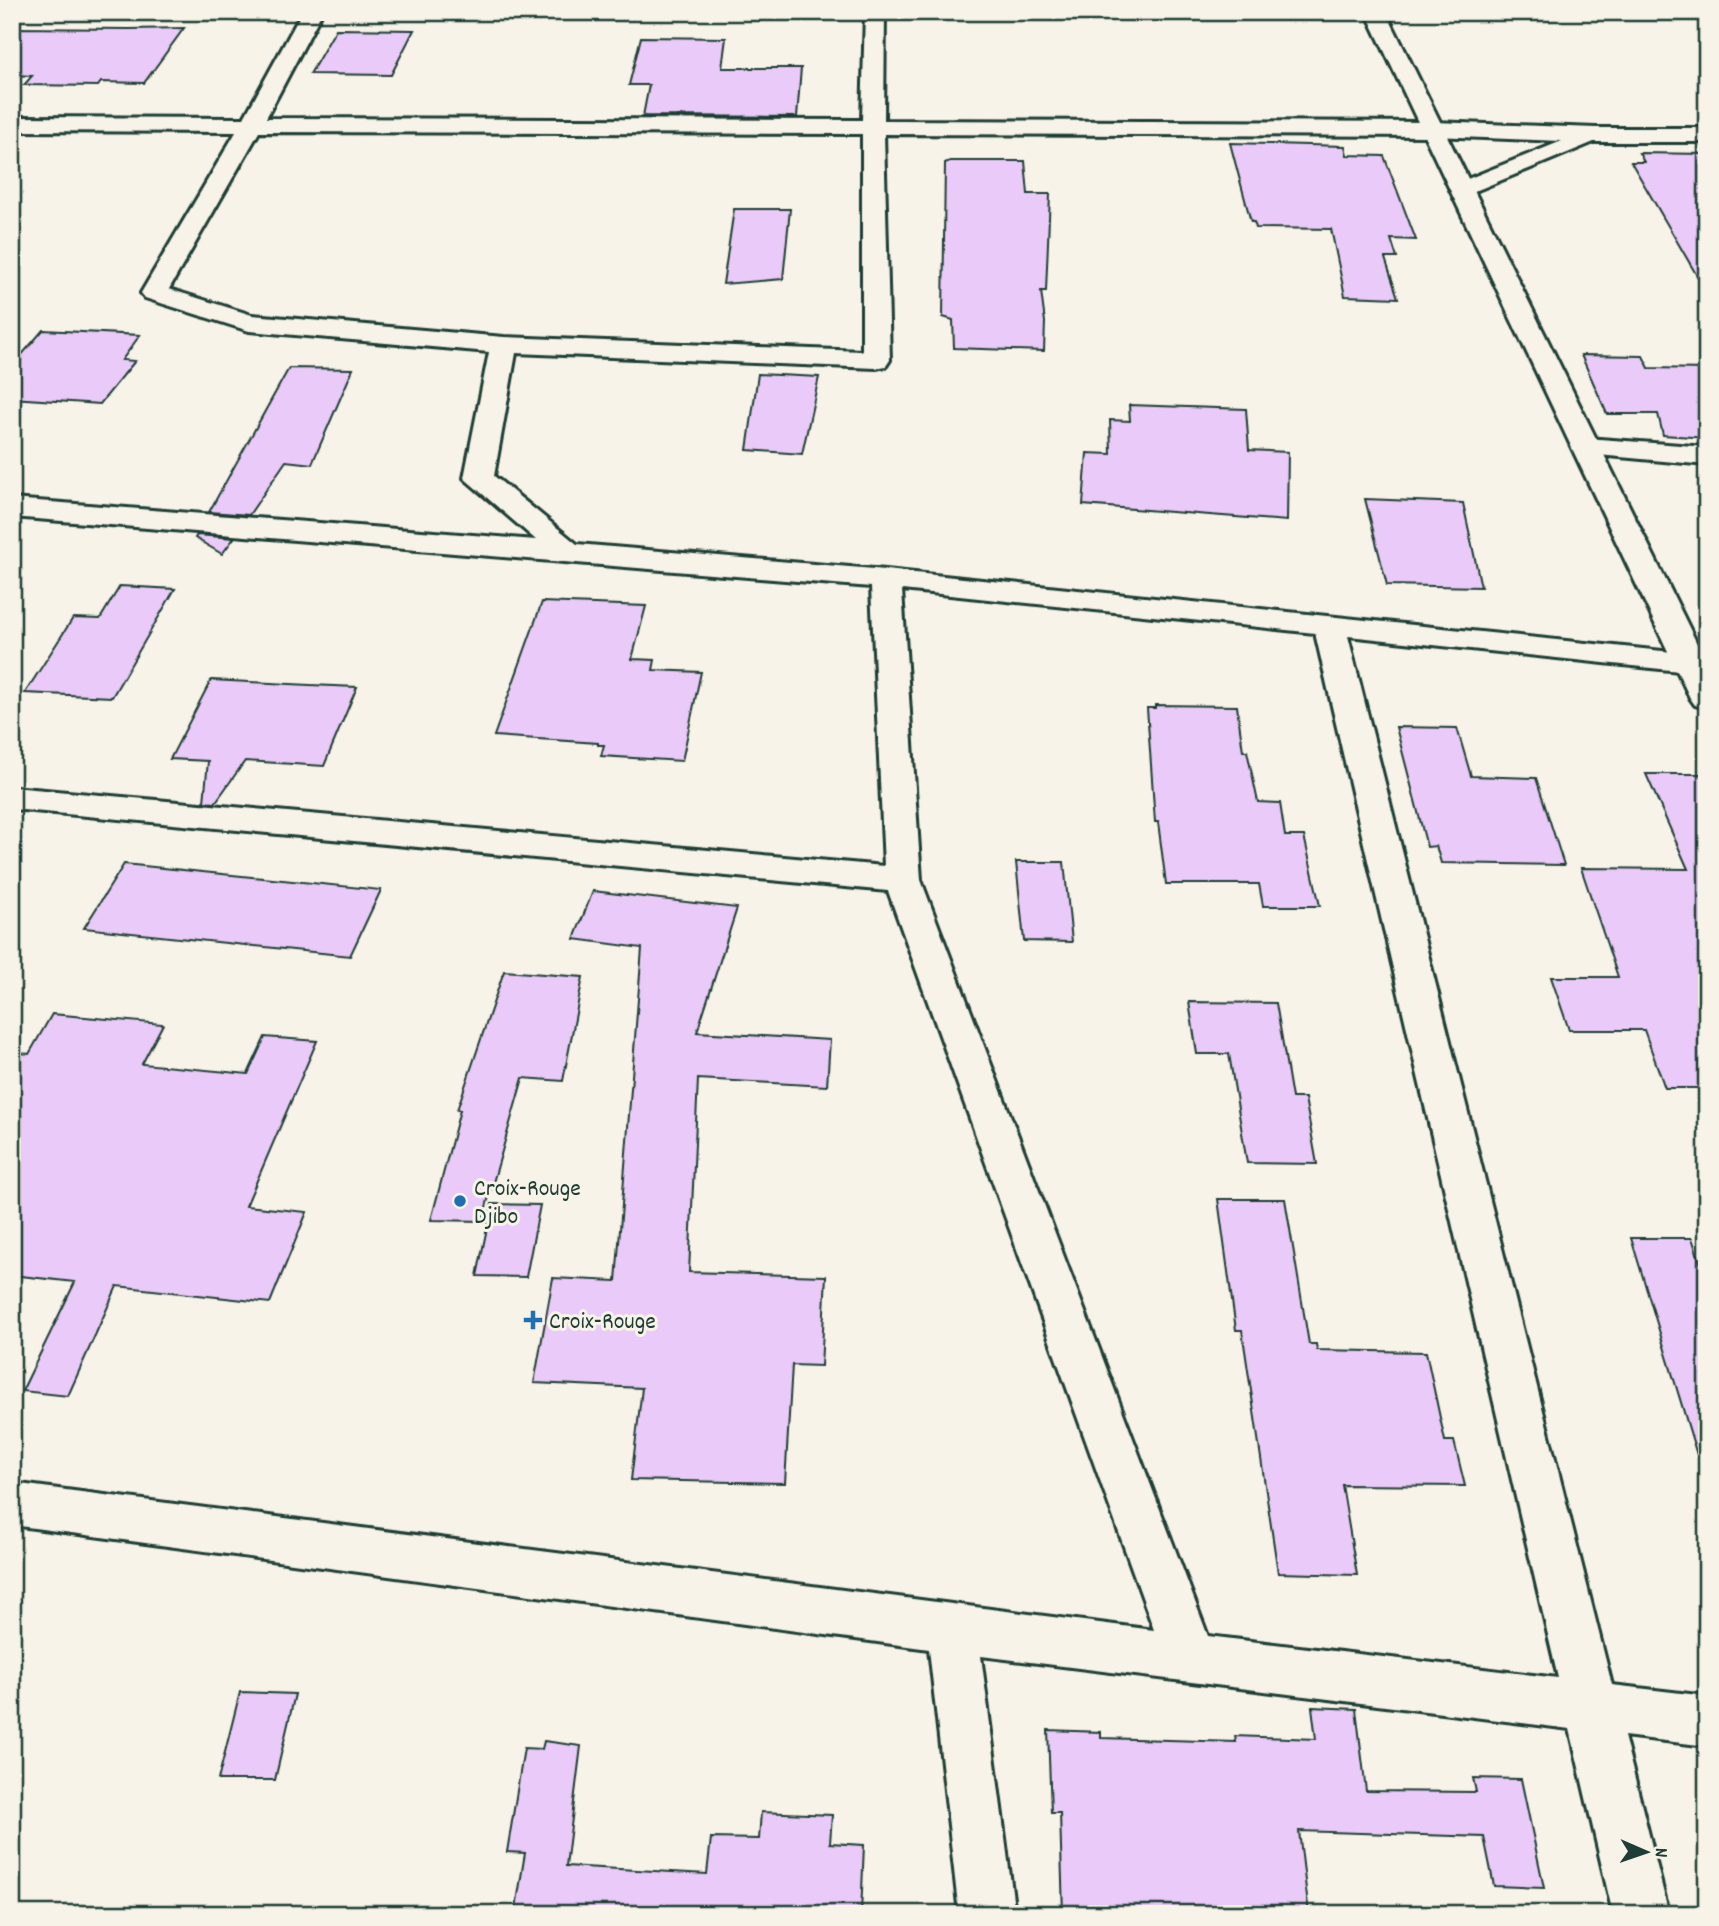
<svg xmlns="http://www.w3.org/2000/svg" width="1719" height="1926" viewBox="0 0 1719 1926" font-family="Dekko,sans-serif">
<rect width="100%" height="100%" fill="#f7f3e8"/>
<filter id="ink" filterUnits="userSpaceOnUse"><feTurbulence type="fractalNoise" baseFrequency=".0143" numOctaves="2"/><feDisplacementMap in="SourceGraphic" scale="14" xChannelSelector="R" yChannelSelector="G"/><feConvolveMatrix kernelMatrix="1 2 1 2 8 2 1 2 1" color-interpolation-filters="sRGB"/></filter>
<g filter="url(#ink)">
<g fill="#e9caf8" stroke="#1f3d34" stroke-width="2">
<polygon points="12,28 129,29 184,28 144,83 101,82 98,86 24,85 32,76 12,75"/>
<polygon points="336,29 414,30 391,75 310,74"/>
<polygon points="641,37 726,38 722,68 801,68 797,117 643,116 649,85 629,85"/>
<polygon points="1230,143 1345,146 1347,155 1384,156 1416,240 1391,239 1397,258 1385,258 1398,298 1345,296 1331,229 1256,228 1254,222 1251,222"/>
<polygon points="1639,153 1707,154 1707,293 1631,162 1644,162"/>
<polygon points="950,161 1025,161 1028,194 1050,194 1046,291 1041,291 1045,322 1044,351 954,348 953,320 943,317 945,163"/>
<polygon points="734,209 790,209 783,279 723,284"/>
<polygon points="43,330 140,335 122,360 135,361 100,404 12,398 12,366"/>
<polygon points="1581,355 1643,356 1649,368 1707,369 1707,438 1663,435 1658,414 1607,414"/>
<polygon points="289,368 353,369 312,464 286,461 249,515 209,512"/>
<polygon points="758,374 819,377 802,454 747,450"/>
<polygon points="1129,405 1246,409 1249,450 1288,452 1287,521 1083,505 1087,453 1111,454 1110,420 1130,421"/>
<polygon points="1365,499 1463,503 1481,587 1387,585"/>
<polygon points="197,535 234,538 222,554 195,538"/>
<polygon points="120,586 175,589 112,697 25,693 73,618 100,619"/>
<polygon points="542,602 646,606 632,659 655,660 653,670 701,672 682,761 601,756 604,745 598,745 598,743 494,736"/>
<polygon points="211,680 310,685 357,687 324,766 245,761 215,803 204,802 208,761 170,759"/>
<polygon points="1155,705 1237,706 1243,751 1247,751 1258,802 1280,803 1285,836 1304,836 1320,906 1263,906 1259,884 1166,884 1158,822 1155,822 1147,708 1155,708"/>
<polygon points="1396,727 1457,728 1471,776 1536,778 1564,865 1441,863 1436,846 1427,847"/>
<polygon points="1646,774 1707,774 1707,1088 1665,1088 1644,1030 1569,1030 1551,977 1618,977 1581,868 1688,869"/>
<polygon points="1016,862 1064,862 1072,942 1024,941"/>
<polygon points="124,864 381,890 350,956 84,928"/>
<polygon points="593,891 737,908 697,1032 830,1040 827,1086 698,1079 689,1272 826,1276 821,1366 792,1365 785,1483 631,1480 642,1388 534,1383 553,1278 616,1281 642,948 574,939"/>
<polygon points="504,971 583,977 563,1081 523,1078 482,1221 431,1220 460,1110 457,1110"/>
<polygon points="1189,1002 1276,1003 1292,1098 1305,1098 1317,1164 1247,1163 1229,1054 1197,1054"/>
<polygon points="52,1014 163,1024 142,1064 248,1074 265,1037 317,1041 246,1206 307,1212 270,1303 117,1286 68,1396 22,1391 75,1282 12,1275 12,1052 29,1054"/>
<polygon points="1218,1199 1285,1199 1309,1344 1316,1344 1317,1350 1426,1352 1445,1441 1454,1441 1465,1486 1342,1485 1357,1575 1278,1573 1242,1330 1236,1330"/>
<polygon points="492,1204 540,1205 526,1277 477,1276"/>
<polygon points="1631,1238 1692,1238 1707,1282 1707,1453 1697,1455"/>
<polygon points="240,1692 295,1694 275,1780 218,1780"/>
<polygon points="1312,1707 1356,1709 1366,1791 1476,1792 1473,1778 1521,1779 1544,1888 1494,1886 1484,1837 1299,1831 1309,1914 1063,1914 1060,1813 1051,1813 1048,1730 1101,1732 1101,1738 1236,1742 1235,1736 1316,1739"/>
<polygon points="544,1741 581,1746 566,1866 707,1874 711,1838 759,1839 761,1812 832,1815 830,1843 864,1845 861,1914 515,1914 525,1853 507,1852 524,1748 542,1749"/>
</g>
<g fill="none" stroke-linecap="round" stroke-linejoin="round">
<defs>
<g id="minor">
<path d="M 302,12 L 322,12 L 266,118 L 862,120 L 865,12 L 885,12 L 884,120 L 1434,122 L 1596,128 L 1707,128 L 1707,142 L 1594,142 L 1463,196 L 1455,194 L 1451,189 L 1455,184 L 1562,141 L 1434,136 L 884,134 L 890,360 L 886,366 L 876,368 L 516,353 L 494,476 L 577,544 L 886,570 L 1701,655 L 1705,662 L 1701,669 L 1689,672 L 1348,636 L 1612,1685 L 1707,1696 L 1707,1746 L 1624,1736 L 1669,1914 L 1613,1914 L 1570,1729 L 981,1656 L 1015,1914 L 959,1914 L 929,1649 L 12,1525 L 12,1483 L 1154,1630 L 888,891 L 12,809 L 12,787 L 884,866 L 871,587 L 12,517 L 12,499 L 536,540 L 464,478 L 489,352 L 249,331 L 145,298 L 141,293 L 236,132 L 12,131 L 12,117 L 244,118 ZM 259,132 L 862,134 L 862,351 L 504,337 L 252,315 L 169,289 ZM 902,590 L 1315,633 L 1558,1678 L 1208,1636 L 921,880 Z"/>
<polygon points="1586,438 1707,447 1707,465 1576,453 1572,447 1576,441"/>
</g>
<polygon id="major" points="1366,12 1386,12 1707,664 1707,708 1695,705 1690,698"/>
</defs>
<use href="#minor" stroke="#1f3d34" stroke-width="6"/>
<use href="#major" stroke="#1f3d34" stroke-width="6"/>
<use href="#minor" fill="#f7f3e8" fill-rule="evenodd"/>
<use href="#major" fill="#f7f3e8" fill-rule="evenodd"/>
</g>
</g>
<g fill="#1f6fb2" stroke="#f7f3e8" stroke-width="2.5">
<circle cx="460" cy="1201" r="7"/>
<path d="M529.5 1309.5h7v7h7v7h-7v7h-7v-7h-7v-7h7z"/>
</g>
<g text-anchor="middle" stroke-width="6" stroke-linejoin="round" paint-order="stroke">
<g font-size="24" fill="#1f3d34" stroke="#f7f3e8" text-anchor="start">
<text x="474" y="1195">Croix-Rouge<tspan x="474" dy="28">Djibo</tspan></text>
<text x="549" y="1328">Croix-Rouge</text>
</g>
</g>
<rect width="1719" height="1926" fill="none" stroke="#f7f3e8" stroke-width="42"/>
<rect x="21" y="21" width="1677" height="1884" fill="none" stroke="#1f3d34" stroke-width="2.5" filter="url(#ink)"/>
<g transform="translate(1646 1852) rotate(92)" stroke="#f7f3e8" stroke-width="5" paint-order="stroke">
<path d="M0-5L12 26L0 18L-12 26Z" fill="#1f3d34"/>
<text y="-10" font-size="19" font-weight="bold" text-anchor="middle" fill="#1f3d34">N</text>
</g>
</svg>
